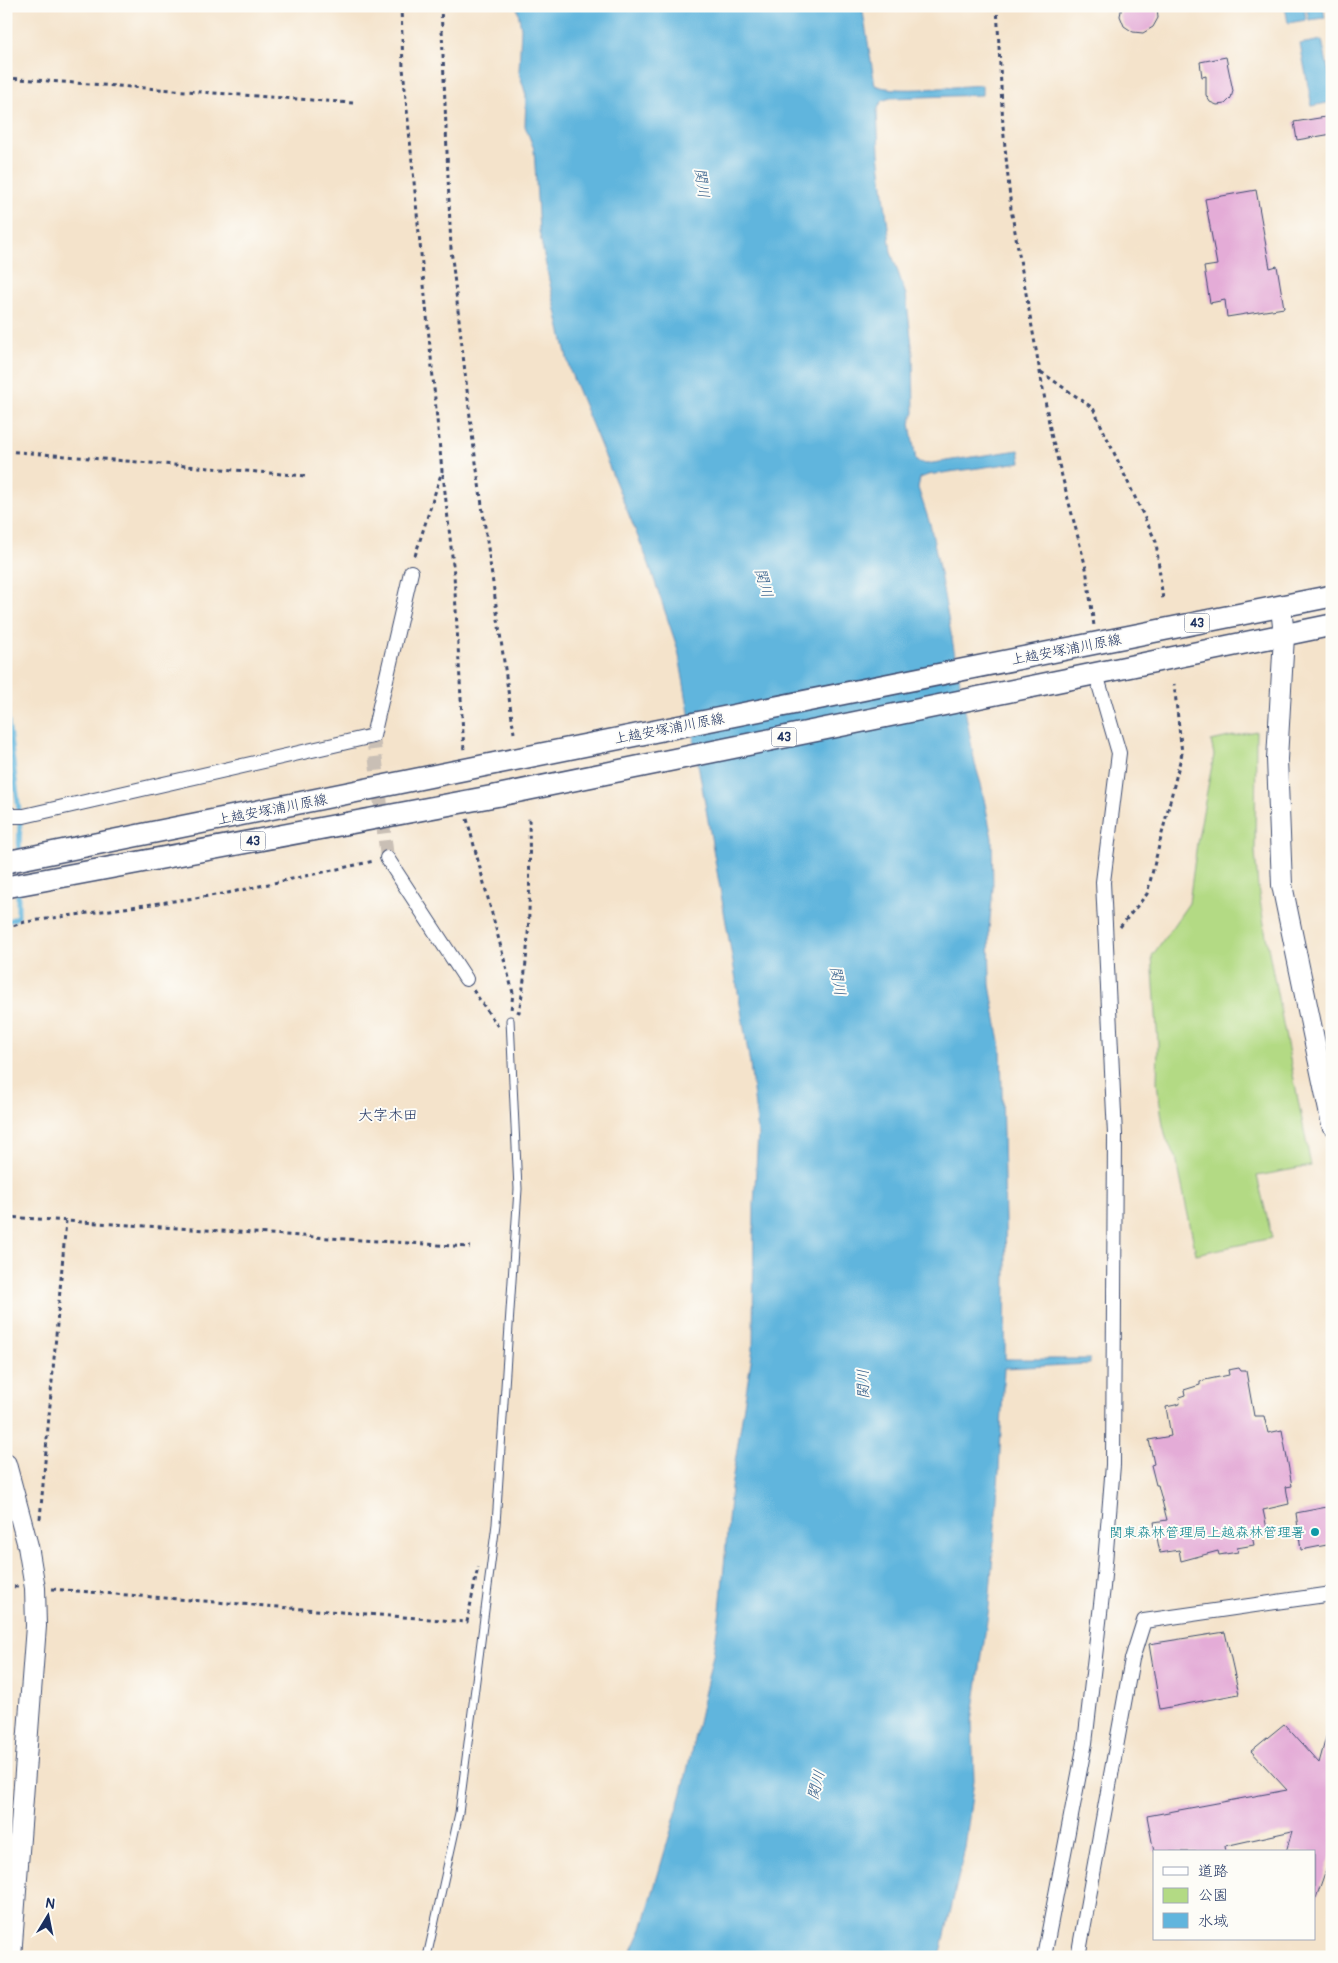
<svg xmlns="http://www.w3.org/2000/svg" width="1338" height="1963" viewBox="0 0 1338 1963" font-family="Pangolin,'Klee One',sans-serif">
<rect width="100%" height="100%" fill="#fdfcf7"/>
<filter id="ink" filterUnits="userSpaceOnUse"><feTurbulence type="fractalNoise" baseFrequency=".02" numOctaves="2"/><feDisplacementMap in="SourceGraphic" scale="10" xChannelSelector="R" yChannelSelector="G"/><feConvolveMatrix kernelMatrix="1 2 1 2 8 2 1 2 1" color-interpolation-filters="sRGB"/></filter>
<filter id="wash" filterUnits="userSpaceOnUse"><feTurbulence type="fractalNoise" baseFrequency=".0096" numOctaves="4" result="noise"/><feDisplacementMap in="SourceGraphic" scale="20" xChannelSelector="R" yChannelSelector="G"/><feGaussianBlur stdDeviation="1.12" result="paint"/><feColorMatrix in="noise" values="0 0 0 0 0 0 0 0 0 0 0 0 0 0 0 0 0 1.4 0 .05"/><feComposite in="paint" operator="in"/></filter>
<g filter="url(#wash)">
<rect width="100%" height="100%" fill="#f4e3cb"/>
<polygon fill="#b3da84" stroke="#678471" points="1256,731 1255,851 1258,888 1267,942 1311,1166 1257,1176 1272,1238 1196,1254 1176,1157 1167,1141 1163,1125 1157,1083 1158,1044 1152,956 1189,903 1197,843 1214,755 1211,741"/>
<g fill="#61b5dd" stroke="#3e729e">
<path d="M 517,6 L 862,6 L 875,85 C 893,94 958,86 982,85 L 982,95 L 891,98 L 884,100 L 880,104 L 877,111 L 879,153 L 891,252 L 906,295 L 913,354 L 914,413 L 910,423 L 916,461 L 926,464 L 1019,450 L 1021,462 L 928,475 L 920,478 L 918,488 L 930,524 L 936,552 L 975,764 L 981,784 L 992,838 L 993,888 L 989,929 L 990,985 L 1001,1048 L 1006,1264 L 1005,1359 L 1090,1359 L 1090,1364 L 1004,1368 L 999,1471 L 989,1607 L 972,1722 L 974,1780 L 965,1848 L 940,1957 L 629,1957 L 642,1929 L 682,1793 L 713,1655 L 720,1611 L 731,1488 L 753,1348 L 754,1205 L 758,1133 L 750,1064 L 734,968 L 678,650 L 649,564 L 570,371 L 549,280 L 539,231 L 534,149 L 525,126 L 526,95 L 519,72 L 521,28 Z"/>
<polygon points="1285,6 1304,6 1306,20 1288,23"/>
<polygon points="1306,6 1323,6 1325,18 1309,20"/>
<polygon points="1322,40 1332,88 1332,102 1312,106 1300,44"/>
</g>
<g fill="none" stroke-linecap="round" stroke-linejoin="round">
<g stroke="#61b5dd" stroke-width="5">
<polyline points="6,706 20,819 19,854"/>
<polyline points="6,922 18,917 18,890"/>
</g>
</g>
<g id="blocks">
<g fill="#e4acd7">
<polygon points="1122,6 1157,6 1158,18 1153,27 1143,33 1133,32 1124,26 1120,16"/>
<polygon points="1226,57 1233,91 1231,98 1225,104 1217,105 1210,102 1206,95 1206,76 1202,77 1200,62"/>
<polygon points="1332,116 1332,134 1297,140 1294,122"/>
<polygon points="1256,190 1270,268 1277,266 1284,308 1227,317 1225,300 1210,303 1204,267 1217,265 1205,199"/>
<polygon points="1239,1368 1241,1371 1246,1371 1254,1416 1264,1416 1268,1433 1282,1430 1292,1486 1286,1487 1289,1504 1263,1510 1268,1533 1252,1536 1254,1545 1237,1548 1238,1552 1219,1555 1218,1551 1181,1561 1179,1550 1160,1553 1154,1522 1167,1520 1158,1485 1156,1485 1151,1465 1154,1464 1149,1440 1171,1436 1166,1407 1180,1404 1179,1397 1185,1395 1184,1390 1200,1385 1200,1381 1229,1375 1228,1370"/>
<polygon points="1332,1506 1332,1544 1301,1550 1296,1513"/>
<polygon points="1225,1632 1239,1694 1160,1709 1149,1644"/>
<polygon points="1284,1724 1319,1763 1328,1730 1332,1730 1332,1853 1316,1898 1314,1897 1314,1852 1286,1852 1292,1831 1225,1846 1226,1852 1154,1852 1147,1816 1287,1790 1251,1751"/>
</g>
</g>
</g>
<g filter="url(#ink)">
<use href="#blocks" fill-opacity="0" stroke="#3c4a6e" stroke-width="1"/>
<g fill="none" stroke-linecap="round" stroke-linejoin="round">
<polyline stroke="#c9bfb5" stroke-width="14" stroke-dasharray="14 7" stroke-linecap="butt" points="373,736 387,858"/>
<defs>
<polyline id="lane" points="427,1957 459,1813 496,1524 518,1189 510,1020"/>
<g id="street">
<polyline points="6,812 13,816 24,816 373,736 411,572"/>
<polyline points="387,858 466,979"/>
<polyline points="1044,1957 1085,1743 1103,1587 1113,1465 1115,1135 1103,882 1119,753 1096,674"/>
<polyline points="1078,1957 1132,1659 1144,1621 1332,1594"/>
</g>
<g id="secondary">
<polyline points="1281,607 1284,636 1277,759 1282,885 1332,1125"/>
<polyline points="6,1464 28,1546 35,1588 36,1626 11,1957"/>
</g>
<g id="primary">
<polyline points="1061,650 1332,596"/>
<polyline points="1069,679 1332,625"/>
<polyline points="6,862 497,763"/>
<polyline points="6,887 500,795"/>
</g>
</defs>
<use href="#lane" stroke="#3c4a6e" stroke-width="9"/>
<use href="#street" stroke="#3c4a6e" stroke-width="16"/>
<use href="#secondary" stroke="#3c4a6e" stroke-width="22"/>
<use href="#primary" stroke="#3c4a6e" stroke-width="24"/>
<g stroke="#3c4a6e" stroke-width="3" stroke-dasharray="4 4" stroke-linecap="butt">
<polyline points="401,6 403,68 442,471 414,559"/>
<polyline points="441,6 451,249 472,434 514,733"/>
<polyline points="997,6 1003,126 1011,209 1051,434 1086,568 1094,626"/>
<polyline points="6,78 353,103"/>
<polyline points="1041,372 1093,408 1156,542 1163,600"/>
<polyline points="6,451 306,476"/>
<polyline points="443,474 454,574 464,752"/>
<polyline points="467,819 513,993 511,1010"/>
<polyline points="1120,927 1147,894 1182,753 1174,684"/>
<polyline points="6,928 25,922 223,894 374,861"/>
<polyline points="473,990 499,1028"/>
<path d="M 517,1011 L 519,1012 C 531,948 530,882 529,818"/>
<polyline points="6,1217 470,1247"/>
<polyline points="40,1519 66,1221"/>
<polyline points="6,1586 18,1587"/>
<polyline points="52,1589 467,1622 478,1567"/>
</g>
<use href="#lane" stroke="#fff" stroke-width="7"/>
<use href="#street" stroke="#fff" stroke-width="14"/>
<use href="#secondary" stroke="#fff" stroke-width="20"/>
<use href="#primary" stroke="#fff" stroke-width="21"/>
<defs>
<g id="primary-bridge">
<polyline points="497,763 1061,650"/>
<polyline points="500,795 1069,679"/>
</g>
</defs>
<use href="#primary-bridge" stroke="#3c4a6e" stroke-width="24" stroke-linecap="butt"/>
<use href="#primary-bridge" stroke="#fff" stroke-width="21"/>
</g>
</g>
<circle fill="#0f9aa8" stroke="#fdfcf7" stroke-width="2" cx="1315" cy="1532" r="5"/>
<g text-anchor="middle" stroke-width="4" stroke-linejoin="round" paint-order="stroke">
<g fill="#fdfcf7" stroke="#5f6c8c" stroke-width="1">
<rect x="1184.5" y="613.5" width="25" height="19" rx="4"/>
<rect x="771.5" y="727.5" width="25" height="19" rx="4"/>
<rect x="240.5" y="831.5" width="25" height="19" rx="4"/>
</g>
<g font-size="12" font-weight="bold" fill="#1b2f5e">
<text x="1197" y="627">43</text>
<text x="784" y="741">43</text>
<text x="253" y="845">43</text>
</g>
<g font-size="14" fill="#1b2f5e" stroke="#fdfcf7">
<text transform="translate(1066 649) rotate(-11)" y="5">上越安塚浦川原線</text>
<text transform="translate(669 728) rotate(-11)" y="5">上越安塚浦川原線</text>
<text transform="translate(272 809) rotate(-11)" y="5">上越安塚浦川原線</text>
</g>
<g font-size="14" fill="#0d838f" stroke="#fdfcf7" text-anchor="end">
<text x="1305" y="1537">関東森林管理局上越森林管理署</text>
</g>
<g font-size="15" font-style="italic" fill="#345e8a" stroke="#fdfcf7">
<text transform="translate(702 183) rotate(82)" y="5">関川</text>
<text transform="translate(764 583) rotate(75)" y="5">関川</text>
<text transform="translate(838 981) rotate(80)" y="5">関川</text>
<text transform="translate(863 1384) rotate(-91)" y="5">関川</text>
<text transform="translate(816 1785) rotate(-75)" y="5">関川</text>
</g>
<g font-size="15" fill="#1b2f5e" stroke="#fdfcf7">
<text x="388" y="1120">大字木田</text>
</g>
</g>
<rect width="1338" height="1963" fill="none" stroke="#fdfcf7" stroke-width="25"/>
<rect x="1153" y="1850" width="162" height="90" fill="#fdfcf7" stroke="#a3aaba"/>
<rect x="1163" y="1867" width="25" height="8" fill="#ffffff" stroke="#a3aaba"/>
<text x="1198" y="1876" font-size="15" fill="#1b2f5e">道路</text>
<rect x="1163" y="1888" width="25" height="15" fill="#b3da84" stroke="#a3aaba"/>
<text x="1198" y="1900" font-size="15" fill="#1b2f5e">公園</text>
<rect x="1163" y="1913" width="25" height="15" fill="#61b5dd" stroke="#a3aaba"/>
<text x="1198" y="1926" font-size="15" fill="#1b2f5e">水域</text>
<g transform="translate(48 1916) rotate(10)" stroke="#fdfcf7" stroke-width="4" paint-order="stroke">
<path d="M0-4L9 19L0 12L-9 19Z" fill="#1b2f5e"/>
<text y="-8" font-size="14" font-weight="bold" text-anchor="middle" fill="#1b2f5e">N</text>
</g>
</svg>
